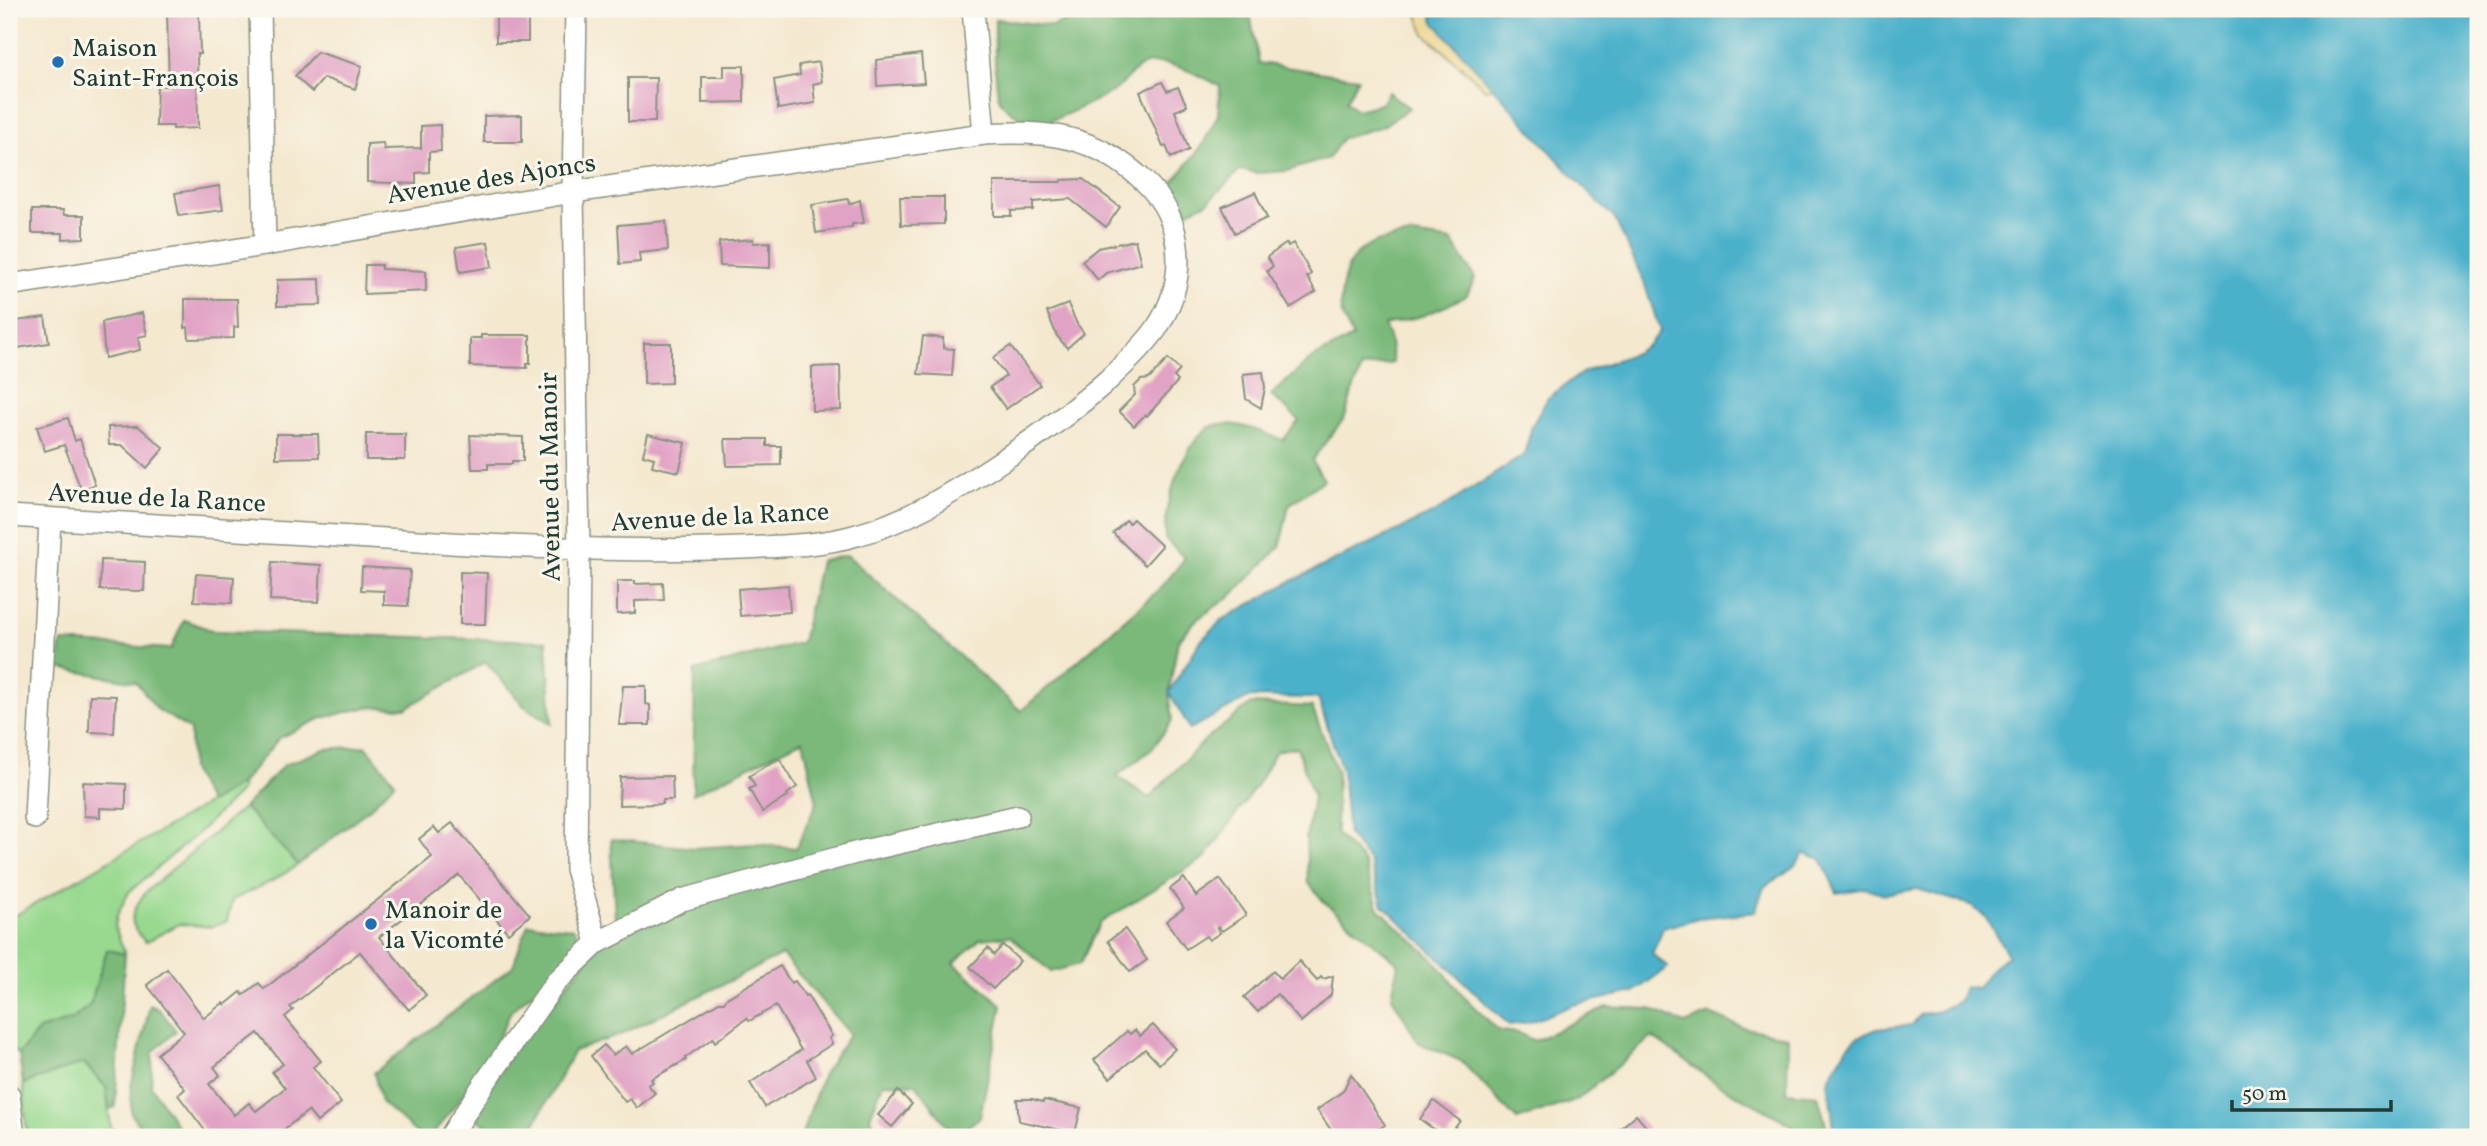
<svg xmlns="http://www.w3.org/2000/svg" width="2487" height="1146" viewBox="0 0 2487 1146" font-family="Vollkorn,serif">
<rect width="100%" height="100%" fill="#fbf7ec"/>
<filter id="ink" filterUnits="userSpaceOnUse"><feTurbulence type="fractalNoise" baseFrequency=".0143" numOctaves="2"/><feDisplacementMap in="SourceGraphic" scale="14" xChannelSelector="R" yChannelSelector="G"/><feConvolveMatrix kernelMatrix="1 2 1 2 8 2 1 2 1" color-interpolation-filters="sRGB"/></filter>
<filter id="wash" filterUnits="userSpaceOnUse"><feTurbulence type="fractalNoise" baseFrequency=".00686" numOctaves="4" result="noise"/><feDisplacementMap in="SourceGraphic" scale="28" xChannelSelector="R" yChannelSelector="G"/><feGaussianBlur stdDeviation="1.57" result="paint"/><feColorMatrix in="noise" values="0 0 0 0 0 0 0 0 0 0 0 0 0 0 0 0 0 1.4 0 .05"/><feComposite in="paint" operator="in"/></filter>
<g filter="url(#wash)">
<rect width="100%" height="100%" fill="#f4e8cf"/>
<g fill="#98d98f" stroke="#5c8b62" stroke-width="2">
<polygon points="241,784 242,790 196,835 129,892 117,915 115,927 125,954 107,950 90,1005 73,1019 39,1030 19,1054 9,1049 9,919"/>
<path d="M 244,807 L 298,865 L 272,881 L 232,900 L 227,921 L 213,927 L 179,924 L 146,942 C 125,923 131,911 146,892 Z"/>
<polygon points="83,1063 106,1087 111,1129 130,1134 132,1137 27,1137 23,1084"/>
</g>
<g fill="#7ab97a" stroke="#4c7b57" stroke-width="2">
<path d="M 1094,9 L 1249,9 L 1259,63 L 1358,78 L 1346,101 L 1356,110 L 1381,104 L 1388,92 L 1409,108 L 1383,126 L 1342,138 L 1329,158 L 1287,171 L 1257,173 L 1240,170 L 1208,202 L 1184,213 L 1169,187 L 1202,146 L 1218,115 L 1220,86 C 1201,76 1165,56 1143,65 C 1132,70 1125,84 1115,90 C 1106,96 1049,124 1041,123 C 1027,122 1006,112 1000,100 C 993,85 995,37 995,19 L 1053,26 Z"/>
<path d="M 1413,235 L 1452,241 L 1475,278 L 1467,295 L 1446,306 L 1422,316 L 1384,325 L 1389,337 L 1393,363 L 1362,368 L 1353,390 L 1345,417 L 1312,460 L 1324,480 L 1289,505 L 1280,547 L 1232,595 L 1196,620 L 1178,641 L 1169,692 L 1172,721 L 1152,749 L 1117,776 L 1149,798 L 1205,740 L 1251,704 L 1312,707 L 1337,772 L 1336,834 L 1363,861 L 1379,909 L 1433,959 L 1465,998 L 1499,1031 L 1519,1033 L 1534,1041 L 1606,1007 L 1651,1009 L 1685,1024 L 1710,1014 L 1741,1027 L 1788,1037 L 1787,1092 L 1818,1095 L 1829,1137 L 1796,1137 L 1792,1125 L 1719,1085 L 1652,1037 L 1578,1099 L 1517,1120 L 1461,1061 L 1419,1043 L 1392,997 L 1398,963 L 1324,902 L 1308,882 L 1306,839 L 1313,796 L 1297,747 L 1276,751 L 1258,783 L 1206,857 L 1100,923 L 1080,964 L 1051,972 L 1010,936 L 980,939 L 954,963 L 1002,1005 L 980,1117 L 955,1137 L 916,1084 L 883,1083 L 870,1117 L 879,1137 L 801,1137 L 823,1074 L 850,1034 L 782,955 L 620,1035 L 574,1051 L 531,1131 L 497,1132 L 475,1118 L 488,1089 L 516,1046 L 586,961 L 615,920 L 611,839 L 694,848 L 755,844 L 796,848 L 817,803 L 803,740 L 693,794 L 695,671 L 802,642 L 820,561 L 847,555 L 1021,711 L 1161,588 L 1185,558 L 1165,539 C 1165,532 1165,524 1166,517 C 1168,492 1191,426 1220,424 C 1241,422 1263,433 1283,440 L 1299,420 L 1271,395 L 1311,359 L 1353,337 C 1340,314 1338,311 1343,284 C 1350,244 1377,240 1413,235 Z"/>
<polygon points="184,620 214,631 547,641 552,724 524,706 486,662 406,708 368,707 322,718 279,738 241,784 209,803 191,770 190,730 157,709 136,682 57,668 62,642 171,649"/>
<polygon points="366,746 395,782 369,809 298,865 244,807 284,765 324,749"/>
<polygon points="528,924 573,928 585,945 511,1011 487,1063 431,1137 421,1137 381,1102 374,1073 513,966"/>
<polygon points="107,950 125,954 115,1107 109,1109 106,1087 84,1063 23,1084 19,1054 39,1030 73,1019 90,1005"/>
<polygon points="150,1005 160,1010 176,1031 153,1052 151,1086 184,1137 146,1137 131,1113 131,1086"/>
</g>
<polygon fill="#eeda9e" stroke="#868c69" stroke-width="2" points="1416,9 1535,9 1512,82 1485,89 1424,33"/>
<polygon fill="#4cb1cb" stroke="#367780" stroke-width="2" points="1430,9 2478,9 2478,1137 1835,1137 1828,1081 1846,1048 1858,1037 1877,1029 1912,1025 1921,1014 1939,1011 1959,1001 1964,986 1977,988 1990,970 2008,955 1986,918 1971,905 1917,889 1884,894 1866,888 1837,893 1821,859 1804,853 1794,867 1764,887 1755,912 1698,918 1663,928 1652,954 1668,967 1634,992 1573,1005 1530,1022 1509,1025 1383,905 1369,861 1348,835 1342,771 1318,698 1250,697 1190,729 1169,692 1200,642 1222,620 1290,582 1434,513 1524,455 1532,426 1548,398 1582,373 1635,353 1649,344 1660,331 1644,282 1615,219 1569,172 1434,22"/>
<g id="blocks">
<g fill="#e1a3c5" fill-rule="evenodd">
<rect x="496" y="9" width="32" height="33"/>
<polygon points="167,13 199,13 200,54 197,54 198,128 173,129 173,126 156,126 157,86 169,86"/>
<polygon points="317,52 362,66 355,89 324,78 312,92 295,76"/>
<polygon points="921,54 924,83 877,86 876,60"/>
<polygon points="819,62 822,82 813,84 815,103 778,109 774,80 800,75 799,65"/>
<polygon points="724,66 744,66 744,102 702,103 702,77 724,77"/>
<polygon points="628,78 656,78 655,122 628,122"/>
<polygon points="1162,82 1167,91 1178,87 1187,106 1175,111 1189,150 1171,158 1166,146 1163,147 1140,92"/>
<polygon points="522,115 522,142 484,142 484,116"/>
<polygon points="440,125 441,151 429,152 429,172 416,173 416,184 367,182 367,144 383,143 384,149 421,148 421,126"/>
<polygon points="1083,179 1120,207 1106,227 1070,199 1033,202 1033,210 1011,211 1011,216 994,216 994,182 1061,182 1061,180"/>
<polygon points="219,186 223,210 179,216 175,193"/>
<polygon points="1255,192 1267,218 1235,233 1222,207"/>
<polygon points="900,197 944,197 944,224 901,225"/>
<polygon points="848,199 849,204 860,200 864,223 852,224 852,227 816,233 812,205"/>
<polygon points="32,210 63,210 64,215 84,215 84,238 63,239 63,233 32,233"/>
<polygon points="666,221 668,250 639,253 640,262 620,264 618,225"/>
<polygon points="753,239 753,243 770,242 770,268 720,266 719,242"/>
<polygon points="1135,240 1141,263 1106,273 1098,280 1082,261 1098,248"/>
<polygon points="488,242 492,267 460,272 456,247"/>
<polygon points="1287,243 1288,246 1293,243 1305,263 1311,274 1307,277 1316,292 1290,308 1267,271 1273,266 1267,257"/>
<polygon points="365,265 381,265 381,269 426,271 426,291 364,294"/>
<polygon points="320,279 321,305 277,306 277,280"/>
<polygon points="185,299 237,299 238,327 234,327 234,338 189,339 188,327 185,328"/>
<polygon points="1068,304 1077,324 1084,333 1067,348 1057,336 1047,312"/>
<polygon points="142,313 147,335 138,337 140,350 105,358 102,322"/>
<polygon points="45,317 49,343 11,349 9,322"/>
<polygon points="481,335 530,335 530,363 527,363 527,368 470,366 470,338 481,338"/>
<polygon points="923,336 943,338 943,348 954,349 952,376 918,374"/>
<polygon points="644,343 671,343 671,383 644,384"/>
<polygon points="1010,346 1040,385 1006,409 990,387 1006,376 993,358"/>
<polygon points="1168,359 1180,370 1174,377 1178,381 1147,416 1145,415 1134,426 1119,411 1135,395 1134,387 1141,380 1149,379"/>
<polygon points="840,366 841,410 812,411 812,367"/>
<polygon points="1263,372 1265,388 1261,408 1246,399 1243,374"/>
<polygon points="68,418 75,441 80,439 95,485 81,489 64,445 45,451 37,427"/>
<polygon points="138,426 164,448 147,468 122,445 109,445 108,427"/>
<polygon points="276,434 318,434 319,457 276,458"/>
<rect x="366" y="434" width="39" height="26"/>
<polygon points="648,434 686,443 679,472 652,466 654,458 643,455"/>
<polygon points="470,435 523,437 523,461 512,461 512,464 488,464 488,469 472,469"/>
<polygon points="725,439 767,439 767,446 781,446 781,465 727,466"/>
<polygon points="1133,519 1162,546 1145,565 1113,533 1126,520 1129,523"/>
<polygon points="101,560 145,562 144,591 100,590"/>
<polygon points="272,562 321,565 319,602 270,600"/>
<polygon points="362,567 410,570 408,606 384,605 384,591 361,590"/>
<polygon points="460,572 487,573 485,624 460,624"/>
<polygon points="196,574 234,577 232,603 194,601"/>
<polygon points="617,581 635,581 635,584 663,583 664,600 635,601 635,613 617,614"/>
<polygon points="788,585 790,612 740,616 738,589"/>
<polygon points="623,686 646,686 646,704 650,705 650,725 619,725"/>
<polygon points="90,695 116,696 114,733 89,732"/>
<polygon points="779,758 797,787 787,794 788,796 762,812 749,789 755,786 749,776"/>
<polygon points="672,776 673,800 663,800 662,804 619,805 620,777"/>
<polygon points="83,782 126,784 126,809 100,808 100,817 84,816"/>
<path d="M 452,823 L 530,915 L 508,933 L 459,875 L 379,937 L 426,995 L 409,1010 L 360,952 L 290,1007 L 293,1010 L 285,1017 L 321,1061 L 313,1067 L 341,1103 L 317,1122 L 308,1111 L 274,1137 L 210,1137 L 178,1095 L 185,1089 L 157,1054 L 184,1032 L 147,985 L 167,969 L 204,1018 L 223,1003 L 225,1005 L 241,992 L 243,995 L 259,983 L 264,989 L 432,857 L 419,839 L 434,827 L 439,833 ZM 258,1033 L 283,1064 L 272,1072 L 285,1088 L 256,1111 L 249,1103 L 234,1115 L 209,1084 L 220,1075 L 214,1067 Z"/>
<polygon points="1184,878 1196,896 1220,879 1246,915 1222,931 1219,927 1217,928 1220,933 1209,940 1206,936 1186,949 1166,921 1184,908 1170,889"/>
<polygon points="1125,929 1147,960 1130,972 1108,941"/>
<polygon points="1003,945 1020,961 993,989 970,967 988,948 994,955"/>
<polygon points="1299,961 1317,981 1321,977 1323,979 1333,976 1331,995 1301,1022 1277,994 1258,1012 1244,997 1273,971 1280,979"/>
<polygon points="780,966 791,983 795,981 805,996 807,995 832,1036 829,1038 832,1044 807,1060 816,1077 765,1107 750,1083 801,1050 776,1006 749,1021 747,1018 715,1042 713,1038 685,1058 686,1060 651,1079 653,1082 648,1085 655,1093 637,1108 630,1099 625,1102 591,1056 604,1045 613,1055 626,1046 632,1054 719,1002 724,1002 727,998"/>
<polygon points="1153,1025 1175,1049 1159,1064 1145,1049 1110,1078 1094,1060 1127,1031 1130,1034 1135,1030 1140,1036"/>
<polygon points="1351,1074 1385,1125 1366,1137 1336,1137 1317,1110 1343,1091"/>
<polygon points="898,1091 912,1104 892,1127 878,1115"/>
<polygon points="1017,1099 1032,1099 1043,1102 1044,1100 1081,1108 1075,1133 1019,1121"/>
<polygon points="1434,1101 1460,1121 1448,1137 1444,1137 1420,1119"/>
<polygon points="1636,1115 1655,1137 1610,1137"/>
</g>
</g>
</g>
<g filter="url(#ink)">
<use href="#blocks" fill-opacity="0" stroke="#8a9282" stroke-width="2"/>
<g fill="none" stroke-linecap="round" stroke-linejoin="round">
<defs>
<g id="minor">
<polyline points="260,9 265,245"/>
<polyline points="576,9 573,192 579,550 576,869 597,943"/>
<polyline points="973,9 984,134"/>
<path d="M 9,285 L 265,245 L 573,192 L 984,134 C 1048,130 1094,135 1143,180 C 1186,219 1188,282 1156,329 C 1143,348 1124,364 1108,380 C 1071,413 1031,442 989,469 C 947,496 906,522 857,535 C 820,546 780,546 741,548 C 650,552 560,549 468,544 C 315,535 162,525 9,516"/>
<polyline points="35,818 50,519"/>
<polyline points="9,1095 14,1137"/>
<polyline points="450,1137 481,1088 556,982 597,943 682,900 859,852 1018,816"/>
</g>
</defs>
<use href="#minor" stroke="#8a9282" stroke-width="24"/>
<use href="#minor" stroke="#fff" stroke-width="21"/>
</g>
</g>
<g fill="#1f6fb2" stroke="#fbf7ec" stroke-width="2.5">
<circle cx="58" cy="62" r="7"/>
<circle cx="371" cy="924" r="7"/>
</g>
<g text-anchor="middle" stroke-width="6" stroke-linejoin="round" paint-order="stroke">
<g font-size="26" fill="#1f3d34" stroke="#fbf7ec" text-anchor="start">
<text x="72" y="56">Maison<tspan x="72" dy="30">Saint-François</tspan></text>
<text x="385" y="918">Manoir de<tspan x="385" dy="30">la Vicomté</tspan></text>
</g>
<g font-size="26" fill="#1f3d34" stroke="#fbf7ec">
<text transform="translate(491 178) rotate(-9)" y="9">Avenue des Ajoncs</text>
<text transform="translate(549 477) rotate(-91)" y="9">Avenue du Manoir</text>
<text transform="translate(157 497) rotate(3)" y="9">Avenue de la Rance</text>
<text transform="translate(720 516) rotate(-3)" y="9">Avenue de la Rance</text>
</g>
</g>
<rect width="2487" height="1146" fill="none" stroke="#fbf7ec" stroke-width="35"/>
<path d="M2232 1100v10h159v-10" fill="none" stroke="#1f3d34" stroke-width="3.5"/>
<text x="2242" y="1100" font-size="21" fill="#1f3d34" stroke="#fbf7ec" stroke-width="5" paint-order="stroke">50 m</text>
</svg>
